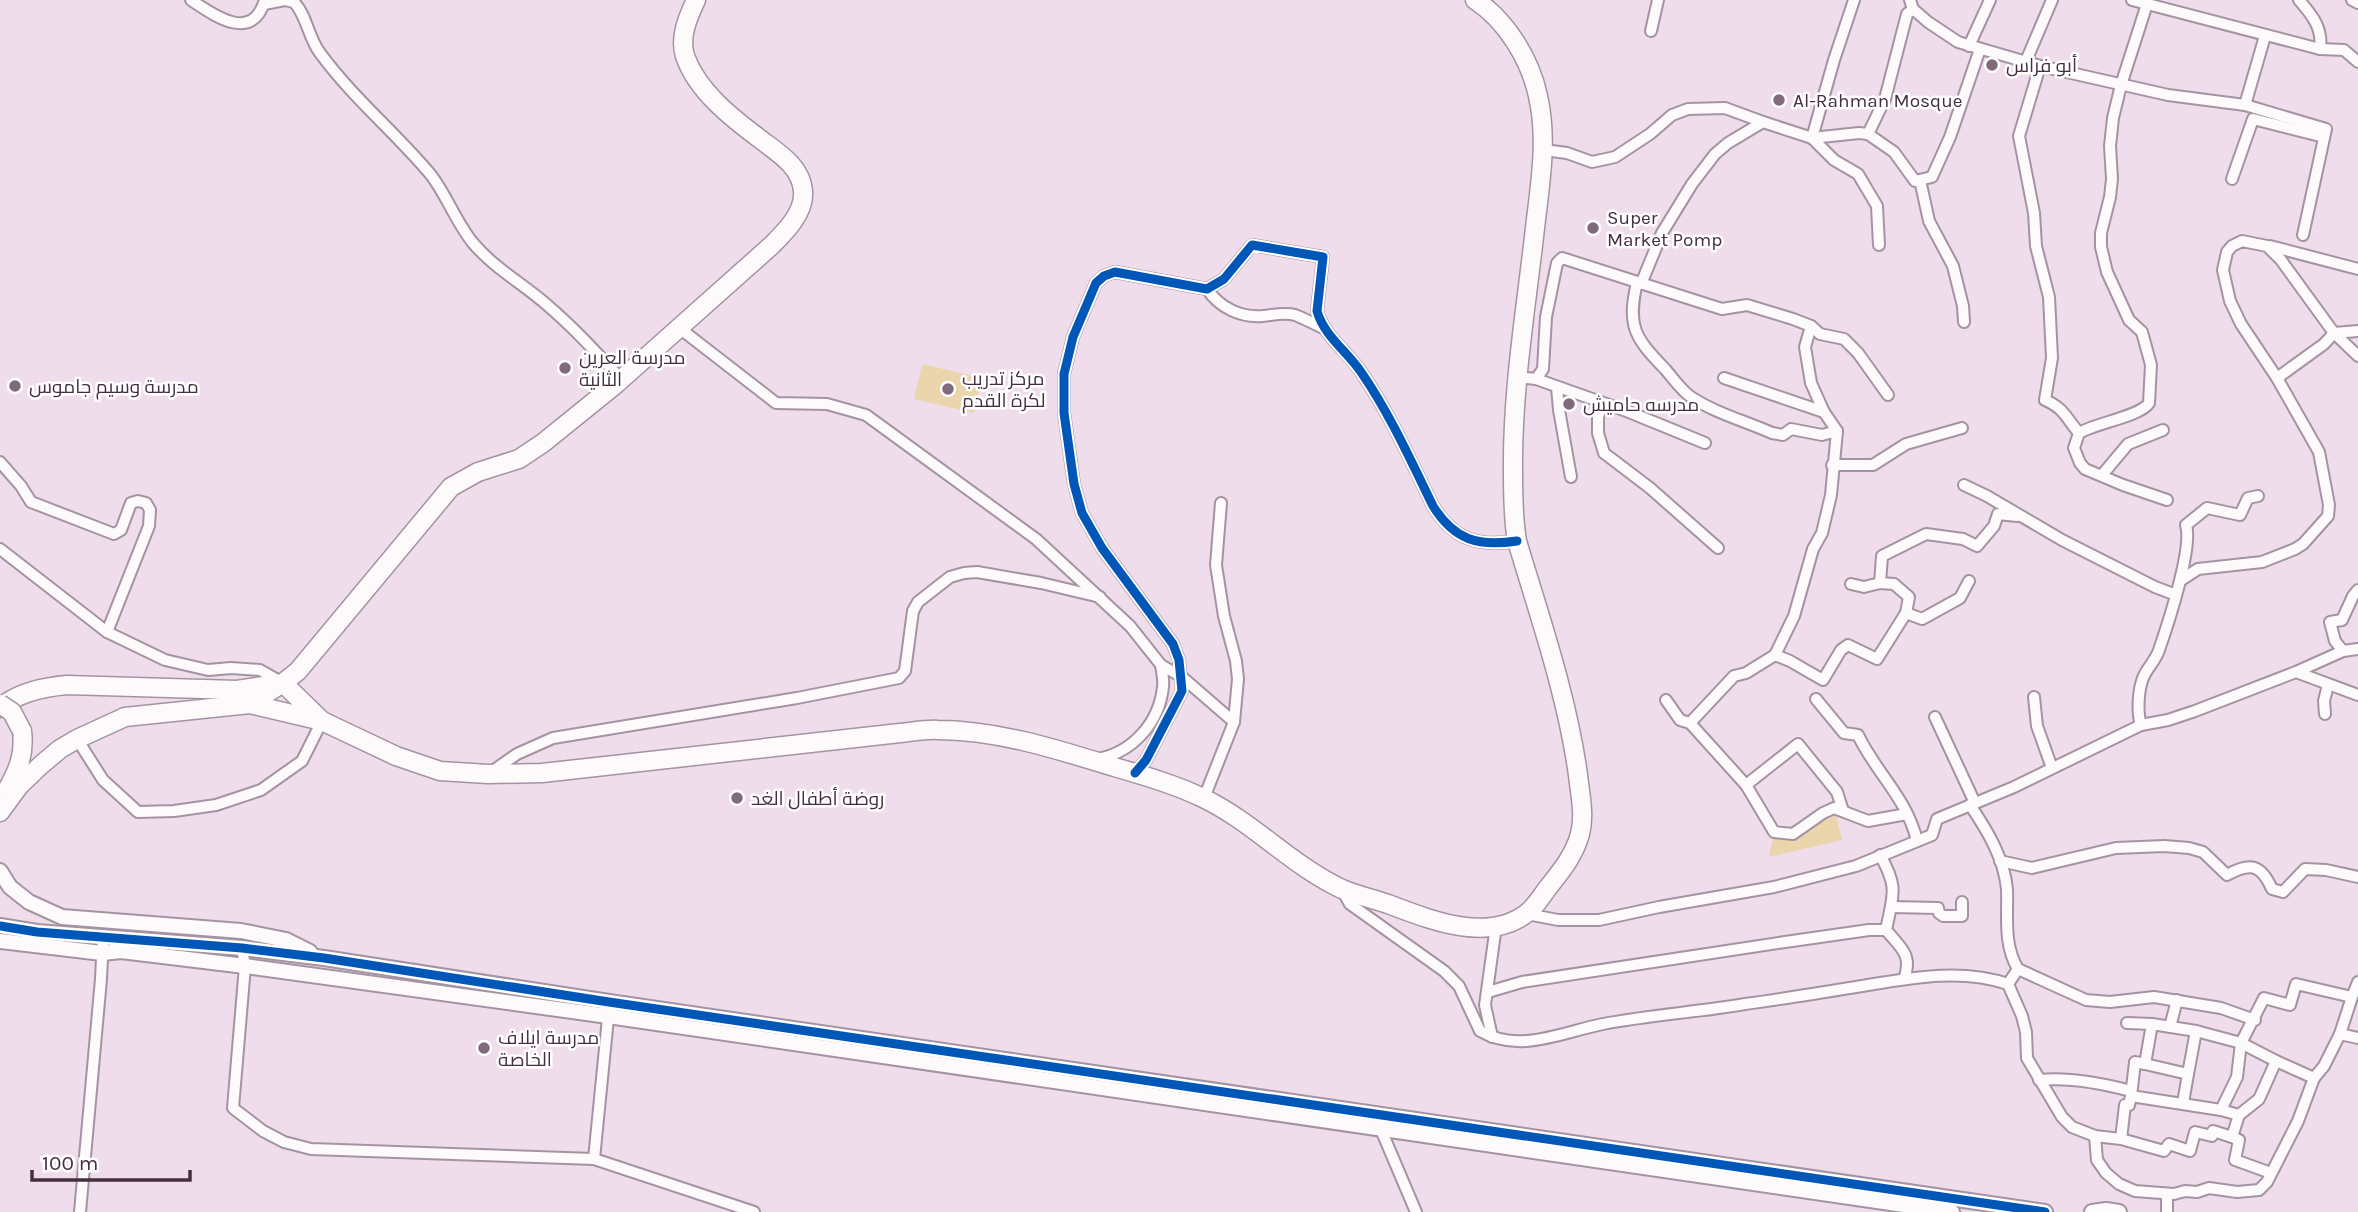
<svg xmlns="http://www.w3.org/2000/svg" width="2358" height="1212" viewBox="0 0 2358 1212" font-family="Karla,Cairo,sans-serif">
<rect width="100%" height="100%" fill="#f0ddec"/>
<g fill="#ead5ad">
<polygon points="922,364 982,378 974,413 914,399"/>
<polygon points="1834,808 1842,840 1769,857 1774,832 1786,834"/>
</g>
<g fill="none" stroke-linecap="round" stroke-linejoin="round">
<defs>
<g id="minor">
<path d="M 191,0 C 215,16 252,43 265,0"/>
<polyline points="1910,0 1913,9 1928,22 1958,42 2040,66 2168,95 2245,105 2326,129 2303,235"/>
<polyline points="2132,0 2320,49 2344,50 2358,62"/>
<path d="M 2299,0 C 2312,15 2323,28 2320,49"/>
<polyline points="2352,0 2358,3"/>
<path d="M 264,4 L 285,0 L 294,2 C 307,16 308,37 320,53 C 353,98 396,133 431,175 C 447,196 456,222 473,243 C 494,268 522,283 546,304 C 573,327 597,353 621,379"/>
<path d="M 2147,4 L 2121,85 L 2113,118 L 2110,146 L 2112,179 L 2110,197 L 2101,233 L 2101,247 L 2107,272 L 2129,320 L 2142,332 L 2151,365 L 2149,403 C 2141,416 2096,423 2079,433 L 2074,448 L 2080,463 L 2085,469 L 2123,485 L 2167,500"/>
<polyline points="1651,31 1658,0"/>
<polyline points="1969,46 1990,0"/>
<polyline points="2026,61 2052,0"/>
<path d="M 2040,66 L 2019,136 L 2034,213 L 2036,246 L 2049,297 L 2052,358 L 2045,400 C 2064,408 2066,418 2079,433"/>
<polyline points="2245,105 2265,36"/>
<polyline points="1868,134 1894,152 1915,181 1932,177 1950,137 1980,49"/>
<polyline points="1812,138 1859,133 1868,134 1885,99 1907,14 1913,9"/>
<polyline points="1812,138 1834,160 1858,174 1877,206 1879,245"/>
<polyline points="1544,150 1567,153 1592,162 1615,157 1650,134 1672,115 1688,109 1725,108 1763,122"/>
<polyline points="2232,179 2253,119 2324,137"/>
<polyline points="1920,180 1929,221 1953,266 1963,306 1964,322"/>
<polyline points="2270,246 2358,269"/>
<path d="M 1637,282 C 1627,326 1634,337 1665,369 C 1673,378 1681,390 1691,397 C 1715,413 1745,421 1772,433 L 1783,435 L 1791,429 L 1822,435 L 1837,431"/>
<polyline points="1641,284 1662,233 1692,184 1715,154 1728,143 1763,122 1812,138 1834,60 1854,0"/>
<path d="M 1207,289 C 1219,307 1240,318 1263,316 C 1273,315 1285,312 1295,315 C 1303,318 1317,325 1325,329"/>
<polyline points="678,327 776,403 827,404 866,415 1036,539 1130,626 1161,665 1182,677 1234,722"/>
<polyline points="1518,377 1536,379 1629,412 1705,443"/>
<polyline points="1724,378 1824,412"/>
<polyline points="2277,378 2324,344 2334,333 2358,331"/>
<polyline points="1536,379 1543,369 1546,317 1557,263 1562,258 1722,309 1747,305 1793,319 1811,326 1820,334 1844,339 1858,353 1888,395"/>
<polyline points="1557,387 1559,410 1571,477"/>
<polyline points="1602,403 1598,418 1598,433 1604,453 1650,488 1718,548"/>
<polyline points="0,462 21,486 31,502 114,534 121,530 131,503 138,501 146,503 150,510 149,526 107,632"/>
<polyline points="1832,465 1873,465 1906,444 1962,428"/>
<polyline points="2102,475 2128,444 2163,430"/>
<polyline points="1964,485 1987,496 2062,540 2155,587 2176,595"/>
<polyline points="0,549 107,632 165,660 208,670 231,668 260,670 283,683"/>
<polyline points="2181,580 2198,569 2262,562 2295,549 2303,544 2328,516 2329,505 2319,452 2277,378 2241,324 2230,301 2223,270 2227,252 2232,246 2242,241 2267,246 2281,260 2334,333 2358,356"/>
<polyline points="1880,583 1882,556 1926,534 1963,539 1977,546 1994,526 1998,514 2017,516"/>
<polyline points="1851,584 1864,587 1880,583 1894,584 1909,597 1906,613"/>
<polyline points="2343,651 2335,641 2330,622 2342,620 2353,596 2358,590"/>
<polyline points="1775,655 1790,661 1823,680 1841,650 1848,645 1877,659 1906,613 1922,619 1960,598 1969,581"/>
<polyline points="2296,672 2358,695"/>
<polyline points="2034,697 2037,726 2052,768"/>
<path d="M 1816,699 L 1844,733 L 1858,735 C 1876,773 1907,798 1917,841"/>
<polyline points="1666,700 1680,720 1690,723 1746,785 1774,832 1793,834 1823,813 1834,808 1868,821 1907,814"/>
<polyline points="2325,714 2324,701 2328,685"/>
<polyline points="1935,717 1975,803"/>
<polyline points="1690,723 1734,676 1746,673 1775,655 1794,616 1813,549 1822,533 1831,495 1837,431 1824,412 1811,383 1805,347 1811,326"/>
<path d="M 2141,725 C 2137,713 2138,691 2143,678 C 2147,668 2156,660 2159,650 C 2168,624 2193,548 2186,525 L 2207,508 L 2240,515 L 2248,498 L 2258,496"/>
<polyline points="77,739 103,780 138,812 174,811 216,805 261,790 302,761 322,721"/>
<path d="M 1098,759 C 1133,752 1159,723 1163,687 C 1164,680 1162,672 1161,665"/>
<polyline points="490,773 517,754 553,738 797,698 899,678 905,671 913,611 918,602 950,577 964,573 977,572 1041,583 1100,597"/>
<path d="M 1135,773 L 1146,760 L 1182,691 L 1179,660 L 1173,644 L 1102,548 L 1082,513 L 1074,484 L 1064,413 L 1064,374 L 1073,337 L 1096,283 L 1104,276 L 1115,272 L 1207,289 L 1224,279 L 1252,245 L 1323,257 L 1317,311 C 1324,336 1347,351 1361,372 C 1390,414 1411,461 1433,506 C 1454,540 1478,547 1517,541"/>
<polyline points="1746,785 1798,744 1837,792 1843,811"/>
<polyline points="1204,798 1234,722 1238,679 1236,661 1224,616 1216,565 1221,503"/>
<path d="M 1970,805 C 1987,830 2004,858 2007,889 C 2008,916 2003,944 2018,969 L 2008,984"/>
<path d="M 1880,855 C 1899,888 1893,895 1886,930 C 1901,948 1913,955 1904,979"/>
<path d="M 2000,861 L 2032,868 L 2116,848 L 2164,846 L 2189,848 L 2203,852 L 2227,875 C 2250,862 2261,864 2272,889 L 2283,892 L 2305,869 L 2326,870 L 2358,877"/>
<path d="M 1345,890 L 1345,895 L 1350,904 L 1444,971 L 1459,986 L 1480,1031 C 1520,1054 1562,1032 1603,1024 C 1650,1015 1698,1012 1745,1004 C 1782,999 1819,993 1856,987 C 1905,979 1959,967 2008,984 L 2022,1016 L 2026,1032 L 2027,1058 L 2062,1117 L 2072,1127 L 2095,1136 L 2121,1139 L 2164,1151 L 2169,1144 L 2190,1151 L 2195,1132 L 2212,1136 L 2213,1131 L 2232,1137 L 2239,1115 L 2221,1110 L 2131,1096 L 2129,1105 L 2125,1105 L 2121,1139"/>
<polyline points="1891,907 1938,908 1939,913 1943,916 1962,916 1962,902"/>
<polyline points="1527,914 1558,920 1599,920 1659,907 1774,887 1856,866 1932,835 1937,819 2014,787 2141,725 2168,720 2195,711 2296,672 2343,651 2358,649"/>
<polyline points="242,948 245,966 233,1108 263,1131 284,1142 311,1149 594,1159 754,1212"/>
<polyline points="2018,969 2086,1000 2110,1002 2154,997 2221,1008 2255,1020"/>
<polyline points="1488,992 1522,982 1785,942 1869,930 1886,930"/>
<polyline points="2352,997 2358,982"/>
<polyline points="2127,1023 2152,1024 2196,1031 2188,1074"/>
<polyline points="2170,1027 2177,1000"/>
<polyline points="2196,1031 2241,1043 2237,1077 2221,1110"/>
<polyline points="1492,1037 1485,1005 1496,926"/>
<polyline points="2145,1064 2188,1074 2183,1103"/>
<polyline points="2314,1078 2324,1066 2340,1034"/>
<path d="M 2039,1080 C 2070,1077 2101,1083 2131,1091"/>
<polyline points="2131,1096 2135,1062 2145,1064 2152,1024"/>
<polyline points="2239,1115 2259,1099 2276,1061 2241,1043 2264,998 2290,1005 2296,984 2352,997 2340,1034 2358,1038"/>
<polyline points="1379,1125 1416,1212"/>
<polyline points="2095,1136 2097,1160 2106,1173 2119,1184 2135,1191 2174,1194 2185,1191 2197,1192 2209,1188 2237,1192 2259,1190 2267,1182 2298,1121 2314,1078 2276,1061"/>
<polyline points="2232,1137 2239,1140 2235,1160 2271,1173"/>
<polyline points="594,1159 609,1008"/>
<polyline points="2167,1194 2167,1212"/>
<polyline points="80,1212 101,979 103,937"/>
</g>
<g id="tertiary">
<polyline points="0,871 10,887 29,902 62,917 241,931 286,940 310,952"/>
<polyline points="0,926 37,932 242,948 324,958 609,1002 2045,1212"/>
<polyline points="0,941 102,953 121,951 245,966 608,1016 1952,1212"/>
<polyline points="2092,1212 2106,1210 2119,1212"/>
</g>
<g id="primary">
<polyline points="283,683 321,720"/>
<path d="M 250,704 L 322,721 L 396,756 L 440,771 L 488,774 L 542,773 L 900,733 C 912,732 925,729 938,730 C 996,730 1056,749 1111,766 C 1142,775 1174,784 1203,798 C 1253,822 1291,865 1342,889 C 1356,895 1373,899 1388,904 C 1428,919 1487,944 1527,913 C 1535,907 1541,897 1547,889 C 1561,871 1574,856 1580,834 C 1585,815 1580,794 1578,775 C 1567,695 1540,618 1517,541 C 1513,518 1513,495 1513,472 C 1512,390 1526,309 1535,228 C 1540,184 1548,140 1538,96 C 1530,59 1506,20 1475,0"/>
<path d="M 0,708 C 18,692 44,687 67,685 L 237,690 L 276,684"/>
<path d="M 7,790 C 18,770 25,755 22,731"/>
<path d="M 0,812 L 19,786 L 41,765 L 60,749 L 77,739 L 125,717 L 250,704 L 283,683 L 298,671 L 451,487 L 478,472 L 519,459 L 543,443 L 616,384 L 772,245 C 786,231 805,212 803,191 C 801,166 778,153 760,139 C 732,118 697,91 685,56 C 679,37 688,17 696,0"/>
</g>
</defs>
<use href="#minor" stroke="#a593a2" stroke-width="14"/>
<use href="#tertiary" stroke="#a593a2" stroke-width="18"/>
<use href="#primary" stroke="#a593a2" stroke-width="21"/>
<use href="#minor" stroke="#fdfafc" stroke-width="10"/>
<use href="#tertiary" stroke="#fdfafc" stroke-width="14"/>
<use href="#primary" stroke="#fdfafc" stroke-width="18"/>
<defs>
<polyline id="primary-bridge" points="0,704 12,712 22,731"/>
</defs>
<use href="#primary-bridge" stroke="#a593a2" stroke-width="21" stroke-linecap="butt"/>
<use href="#primary-bridge" stroke="#fdfafc" stroke-width="18"/>
<defs>
<g id="cycleway">
<path d="M 1135,773 L 1146,760 L 1182,691 L 1179,660 L 1173,644 L 1102,548 L 1082,513 L 1074,484 L 1064,413 L 1064,374 L 1073,337 L 1096,283 L 1104,276 L 1115,272 L 1207,289 L 1224,279 L 1252,245 L 1323,257 L 1317,311 C 1324,336 1347,351 1361,372 C 1390,414 1411,461 1433,506 C 1454,540 1478,547 1517,541"/>
<polyline points="0,926 37,932 242,948 324,958 609,1002 2045,1212"/>
</g>
</defs>
<use href="#cycleway" stroke="#fff" stroke-width="13"/>
<use href="#cycleway" stroke="#0057b8" stroke-width="9"/>
</g>
<g fill="#806b7c" stroke="#fff" stroke-width="2.5">
<circle cx="1992" cy="65" r="7"/>
<circle cx="1779" cy="100" r="7"/>
<circle cx="1593" cy="228" r="7"/>
<circle cx="565" cy="368" r="7"/>
<circle cx="15" cy="386" r="7"/>
<circle cx="948" cy="389" r="7"/>
<circle cx="1569" cy="404" r="7"/>
<circle cx="737" cy="798" r="7"/>
<circle cx="484" cy="1048" r="7"/>
</g>
<g text-anchor="middle" stroke-width="5" stroke-linejoin="round" paint-order="stroke">
<g font-size="19" fill="#442e3f" stroke="#fff" text-anchor="start">
<text x="2006" y="72">أبو فراس</text>
<text x="1793" y="107">Al-Rahman Mosque</text>
<text x="1607" y="224">Super<tspan x="1607" dy="22">Market Pomp</tspan></text>
<text x="579" y="364">مدرسة العرين<tspan x="579" dy="22">الثانية</tspan></text>
<text x="962" y="385">مركز تدريب<tspan x="962" dy="22">لكرة القدم</tspan></text>
<text x="29" y="393">مدرسة وسيم جاموس</text>
<text x="1583" y="411">مدرسه حاميش</text>
<text x="751" y="805">روضة أطفال الغد</text>
<text x="498" y="1044">مدرسة ايلاف<tspan x="498" dy="22">الخاصة</tspan></text>
</g>
</g>
<path d="M32 1170v10h158v-10" fill="none" stroke="#442e3f" stroke-width="3.5"/>
<text x="42" y="1170" font-size="21" fill="#442e3f" stroke="#ffffff" stroke-width="5" paint-order="stroke">100 m</text>
</svg>
